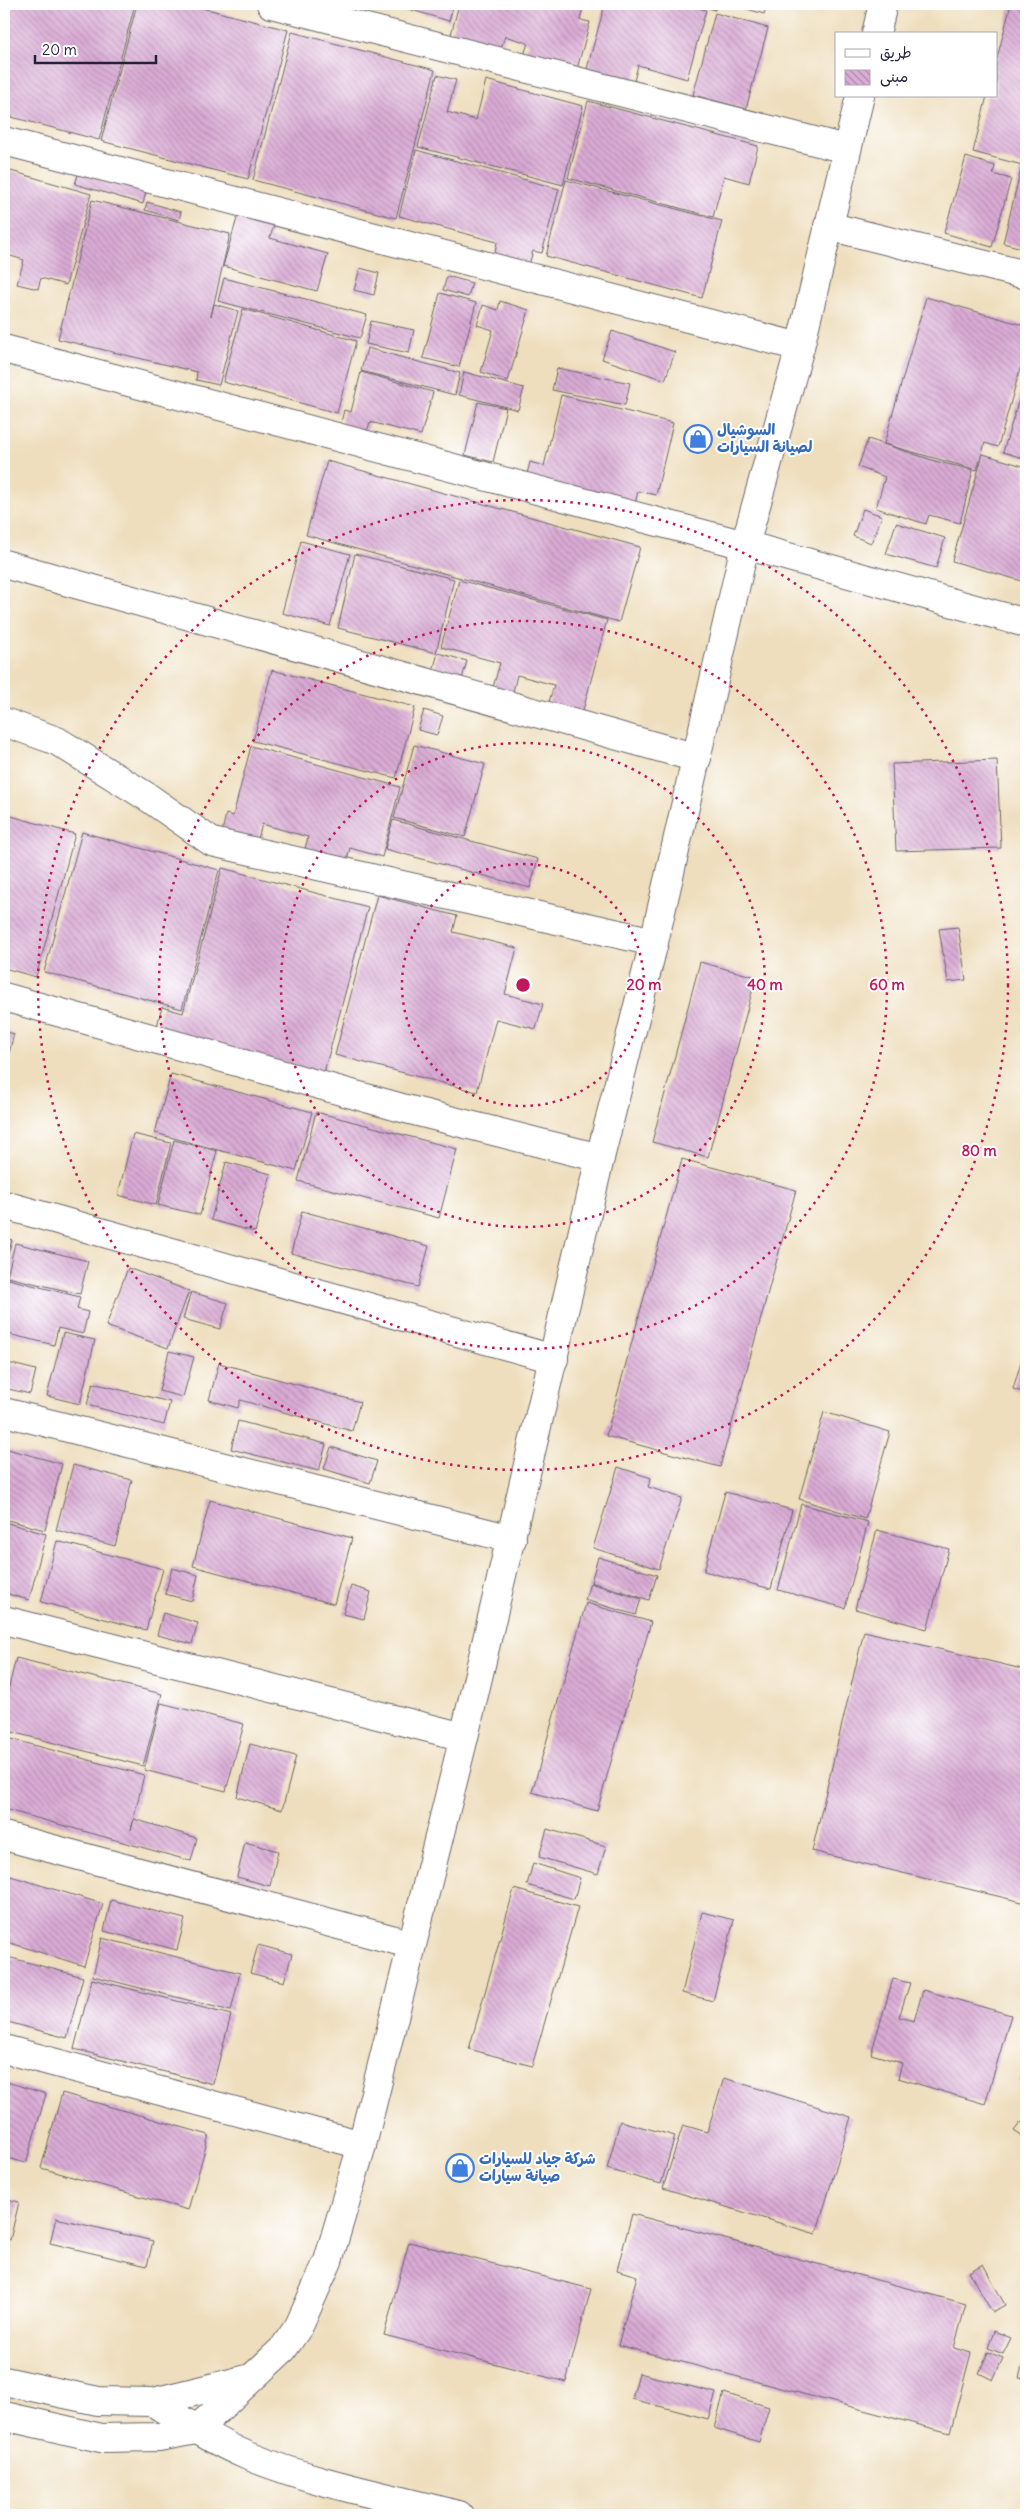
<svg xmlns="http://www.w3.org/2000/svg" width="1030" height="2519" viewBox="0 0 1030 2519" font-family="Delius,'Playpen Sans Arabic',sans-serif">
<defs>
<pattern id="building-back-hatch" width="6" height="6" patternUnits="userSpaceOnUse" patternTransform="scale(1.25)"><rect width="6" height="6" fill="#daabd5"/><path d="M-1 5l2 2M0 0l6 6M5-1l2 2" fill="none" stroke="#b08bae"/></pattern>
</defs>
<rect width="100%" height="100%" fill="#fff"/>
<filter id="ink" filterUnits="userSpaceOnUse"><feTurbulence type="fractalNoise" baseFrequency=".02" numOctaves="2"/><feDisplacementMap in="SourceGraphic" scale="10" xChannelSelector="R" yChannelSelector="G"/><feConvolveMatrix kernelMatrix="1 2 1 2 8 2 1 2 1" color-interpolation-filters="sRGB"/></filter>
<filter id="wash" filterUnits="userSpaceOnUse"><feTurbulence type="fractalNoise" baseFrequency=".0096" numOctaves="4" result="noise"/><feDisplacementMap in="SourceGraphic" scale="20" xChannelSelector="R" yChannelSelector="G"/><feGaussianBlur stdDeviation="1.12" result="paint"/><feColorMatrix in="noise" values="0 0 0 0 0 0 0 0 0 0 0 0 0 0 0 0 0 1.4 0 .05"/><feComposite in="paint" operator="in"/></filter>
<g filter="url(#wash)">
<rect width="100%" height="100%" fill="#eedebd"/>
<g id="blocks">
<g fill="url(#building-back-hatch)">
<polygon points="4,4 135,4 99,140 4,115"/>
<polygon points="137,4 187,4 288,30 248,179 101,141"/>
<polygon points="391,4 454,4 449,21"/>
<polygon points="459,4 584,4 580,20 590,22 577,69 524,55 528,43 505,36 499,55 449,42"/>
<polygon points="605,4 683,4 706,10 687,79 638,65 633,85 586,72"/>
<polygon points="695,4 716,4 715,10"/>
<polygon points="730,4 767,4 764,14"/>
<polygon points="1011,4 1026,4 1026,166 973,152 987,96 996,96 996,62"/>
<polygon points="715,13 768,28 746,109 693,95"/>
<polygon points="292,32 435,70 396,218 253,180"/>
<polygon points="437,75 456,80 447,112 476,120 486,80 583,106 563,185 418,147"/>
<polygon points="588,101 758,146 749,183 724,176 713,217 568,178"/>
<polygon points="416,150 559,189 542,253 533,251 528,268 494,258 497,242 399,216"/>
<polygon points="966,157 995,166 993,174 1011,179 992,247 944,233"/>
<polygon points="4,169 91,194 66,285 41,278 38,289 17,284 24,260 4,254"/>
<polygon points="1021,169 1026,170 1026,249 1003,243"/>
<polygon points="79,172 146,192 143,204 75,184"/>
<polygon points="566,180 722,221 702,298 546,256"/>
<polygon points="92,200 230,234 211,316 214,304 238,311 219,385 196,380 197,372 58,339"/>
<polygon points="147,202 181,212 179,220 145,210"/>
<polygon points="238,215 274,225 270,238 328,254 317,291 223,266"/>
<polygon points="360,268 379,273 374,295 354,290"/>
<polygon points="447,276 472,283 468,297 443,290"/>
<polygon points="224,278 367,315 360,338 218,301"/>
<polygon points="440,293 476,303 459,367 423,358"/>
<polygon points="926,297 1026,326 1026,348 998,447 985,443 977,470 884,444"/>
<polygon points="500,301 529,310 508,381 481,372 493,330 477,325 483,305 498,310"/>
<polygon points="243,309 356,341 337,413 223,382"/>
<polygon points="371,321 414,330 409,353 366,344"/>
<polygon points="612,331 675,352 665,380 602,359"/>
<polygon points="367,348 460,373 455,395 361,371"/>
<polygon points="557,368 630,383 625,405 552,390"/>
<polygon points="361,372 433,392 421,435 370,422 365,438 339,431 344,410 351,412"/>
<polygon points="464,372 524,388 518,410 459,395"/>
<polygon points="1026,376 1026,459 1003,452"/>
<polygon points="561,395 673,423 656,495 638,491 634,509 525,482 530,462 544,466"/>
<polygon points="478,402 506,408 493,462 465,455"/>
<polygon points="868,439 935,461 973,470 960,523 929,515 926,524 876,508 885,477 858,467"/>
<polygon points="983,454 1026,467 1026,567 1022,581 952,561"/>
<polygon points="327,461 640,547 619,622 306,535"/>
<polygon points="863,509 882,516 871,543 853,536"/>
<polygon points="896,523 945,538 936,568 886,554"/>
<polygon points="301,541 350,554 330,626 282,613"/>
<polygon points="355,554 454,579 436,653 338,628"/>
<polygon points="459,580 607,620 582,714 548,705 554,685 517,675 513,692 493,687 500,663 441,647"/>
<polygon points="438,653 467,661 460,686 431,678"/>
<polygon points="272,670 415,707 396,778 253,741"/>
<polygon points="424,710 443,716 437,735 418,730"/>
<polygon points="414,745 485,764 465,837 394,818"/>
<polygon points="251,746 400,787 382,857 350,848 346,864 304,853 308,837 262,824 257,842 222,832 226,814 233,816"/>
<polygon points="997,760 1001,848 896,851 892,764"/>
<polygon points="4,814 75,834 36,977 4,968"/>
<polygon points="393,820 538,859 530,888 385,849"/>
<polygon points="82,832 219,870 182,1009 44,972"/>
<polygon points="222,868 368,907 322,1080 157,1026 162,1007 183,1013"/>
<polygon points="377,895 457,916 453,932 517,948 505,994 543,1004 536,1029 496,1019 477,1092 335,1055"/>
<polygon points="958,927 966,980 948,982 939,929"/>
<polygon points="700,962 756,977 708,1157 652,1142"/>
<polygon points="4,1031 14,1034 4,1072"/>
<polygon points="171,1074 312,1112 296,1171 155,1133"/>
<polygon points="316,1112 457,1149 439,1218 298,1181"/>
<polygon points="133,1134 171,1143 156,1205 118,1195"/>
<polygon points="174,1140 217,1151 200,1215 158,1205"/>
<polygon points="682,1159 796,1190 720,1467 606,1436"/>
<polygon points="226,1162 271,1174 255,1232 211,1220"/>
<polygon points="302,1211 429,1246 418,1287 291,1253"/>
<polygon points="4,1238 12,1240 4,1270"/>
<polygon points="15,1243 88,1261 80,1294 7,1277"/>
<polygon points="128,1268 189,1291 168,1348 106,1326"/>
<polygon points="4,1278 80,1297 77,1309 88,1312 83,1334 58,1328 54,1345 4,1333"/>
<polygon points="191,1292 228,1303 220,1329 183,1319"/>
<polygon points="63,1333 95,1340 80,1404 47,1396"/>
<polygon points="1026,1345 1026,1393 1013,1389"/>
<polygon points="169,1351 194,1357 183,1397 159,1391"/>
<polygon points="4,1362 36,1370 30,1394 4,1388"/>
<polygon points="219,1363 360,1402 352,1431 240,1400 238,1408 209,1400"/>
<polygon points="93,1383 170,1402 164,1425 87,1405"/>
<polygon points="824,1412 890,1432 865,1519 799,1499"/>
<polygon points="238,1421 326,1444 319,1471 231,1449"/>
<polygon points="331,1447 377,1461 370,1483 324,1469"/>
<polygon points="4,1448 62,1464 45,1530 4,1519"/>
<polygon points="73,1465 132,1480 115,1546 56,1530"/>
<polygon points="618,1467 651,1478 648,1487 682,1498 659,1569 593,1548"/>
<polygon points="725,1492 792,1510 771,1589 704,1571"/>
<polygon points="210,1500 352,1538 334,1604 193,1566"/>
<polygon points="801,1504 868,1522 845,1608 778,1590"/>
<polygon points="4,1522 46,1534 29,1600 4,1593"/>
<polygon points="877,1530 949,1549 927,1629 855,1609"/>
<polygon points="57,1541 163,1569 146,1630 41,1602"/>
<polygon points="598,1557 657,1575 649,1600 591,1582"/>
<polygon points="172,1568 198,1575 192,1601 165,1594"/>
<polygon points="590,1583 641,1599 636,1615 585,1600"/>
<polygon points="351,1586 371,1592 364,1619 343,1614"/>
<polygon points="586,1603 651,1622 597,1811 532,1792"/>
<polygon points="163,1613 198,1623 192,1644 157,1635"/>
<polygon points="864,1631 1026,1670 1026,1903 812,1851"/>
<polygon points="16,1658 162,1694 143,1766 4,1730 4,1707"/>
<polygon points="161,1703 244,1724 226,1791 144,1770"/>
<polygon points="4,1737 144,1775 131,1830 134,1819 197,1838 191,1861 4,1809"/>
<polygon points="250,1744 296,1756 282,1810 237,1797"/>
<polygon points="547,1829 606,1846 598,1874 539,1857"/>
<polygon points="245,1842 278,1851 270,1886 237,1877"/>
<polygon points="533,1863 580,1878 574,1899 527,1885"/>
<polygon points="4,1874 103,1904 84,1966 4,1941"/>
<polygon points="514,1889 578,1907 532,2066 469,2049"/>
<polygon points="111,1900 185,1919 177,1950 104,1931"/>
<polygon points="702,1912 734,1920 713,2001 682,1993"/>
<polygon points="102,1938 240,1973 231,2011 93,1976"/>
<polygon points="258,1945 292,1954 284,1982 250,1973"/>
<polygon points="4,1956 83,1977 67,2038 4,2021"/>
<polygon points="92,1979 231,2015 213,2084 74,2049"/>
<polygon points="893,1979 910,1983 899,2017 914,2021 923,1990 1011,2015 985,2104 898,2078 902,2063 871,2054"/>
<polygon points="1026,2065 1026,2082 1021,2080"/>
<polygon points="724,2078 851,2117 816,2234 663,2188 683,2125 707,2132"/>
<polygon points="4,2081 46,2094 26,2163 4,2157"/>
<polygon points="62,2093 209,2135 188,2210 41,2168"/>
<polygon points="620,2121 675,2136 661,2184 607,2169"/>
<polygon points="1021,2122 1026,2126 1026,2139 1014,2131"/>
<polygon points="4,2198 19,2202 10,2240 4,2239"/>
<polygon points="632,2214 966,2304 954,2348 971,2353 950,2433 618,2345 637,2276 617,2270"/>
<polygon points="56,2218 153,2241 147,2266 50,2243"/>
<polygon points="409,2242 591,2289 566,2382 384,2335"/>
<polygon points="983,2264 1005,2305 992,2312 969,2272"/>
<polygon points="994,2331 1011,2338 1003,2354 988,2348"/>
<polygon points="1026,2349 1026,2379 1019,2378"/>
<polygon points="988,2352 1003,2358 993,2380 979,2373"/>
<polygon points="639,2373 716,2393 708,2419 632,2399"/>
<polygon points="724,2393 769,2407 759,2442 714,2428"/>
</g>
</g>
</g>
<g filter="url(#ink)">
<use href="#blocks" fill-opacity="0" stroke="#696468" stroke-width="1"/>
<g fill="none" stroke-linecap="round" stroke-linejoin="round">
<defs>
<g id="minor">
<polyline points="271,4 846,149"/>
<polyline points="876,34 883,4"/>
<polyline points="4,141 800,347"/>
<polyline points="828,226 1026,275"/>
<polyline points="4,349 745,545 1026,623"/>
<polyline points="4,564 697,758"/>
<polyline points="4,722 57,741 149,798 212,842 654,942"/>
<polyline points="4,997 402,1108 600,1158"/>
<polyline points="4,1205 554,1359"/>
<polyline points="4,1412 512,1539"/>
<polyline points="4,1620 464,1737"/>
<polyline points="4,1836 410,1944"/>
<polyline points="4,2049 362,2145"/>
<polyline points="4,2381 98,2401 153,2402 251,2378"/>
<path d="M 153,2402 C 183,2421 213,2441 246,2455 C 314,2483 388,2497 459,2515"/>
<polyline points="4,2416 101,2438 159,2437 196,2430 283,2349 299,2326 328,2261 362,2145 464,1737 600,1158 654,942 745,545 800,347 860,96"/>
</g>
</defs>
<use href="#minor" stroke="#696468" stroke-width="30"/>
<use href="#minor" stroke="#fff" stroke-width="28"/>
</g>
</g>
<g fill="none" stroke="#c2185b" stroke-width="2.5" stroke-dasharray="2.5 5">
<circle cx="523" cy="985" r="121"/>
<circle cx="523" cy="985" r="242"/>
<circle cx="523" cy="985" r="364"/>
<circle cx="523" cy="985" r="485"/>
</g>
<defs>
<symbol id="shop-ring" viewBox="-11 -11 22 22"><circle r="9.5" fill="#fff" stroke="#3f7fe0" stroke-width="1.5"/><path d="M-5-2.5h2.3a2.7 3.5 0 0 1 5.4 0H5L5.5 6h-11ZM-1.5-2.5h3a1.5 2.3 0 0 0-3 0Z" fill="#3f7fe0"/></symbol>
</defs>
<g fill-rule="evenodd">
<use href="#shop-ring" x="682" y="423" width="32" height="32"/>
<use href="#shop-ring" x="444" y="2152" width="32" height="32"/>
</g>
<g text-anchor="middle" stroke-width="4" stroke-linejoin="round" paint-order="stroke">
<g font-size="15" font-weight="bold" fill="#366cbe" stroke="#fff" text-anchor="start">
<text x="717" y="435">السوشيال<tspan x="717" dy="17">لصيانة السيارات</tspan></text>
<text x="479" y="2164">شركة جياد للسيارات<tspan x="479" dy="17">صيانة سيارات</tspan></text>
</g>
</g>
<circle cx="523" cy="985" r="8" fill="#c2185b" stroke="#fff" stroke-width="2.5"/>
<g font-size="15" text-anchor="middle" font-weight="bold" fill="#c2185b" stroke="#fff" stroke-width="4" stroke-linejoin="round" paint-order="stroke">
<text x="644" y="990">20 m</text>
<text x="765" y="990">40 m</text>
<text x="887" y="990">60 m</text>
<text x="979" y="1156">80 m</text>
</g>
<rect width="1030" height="2519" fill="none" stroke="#fff" stroke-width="20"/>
<rect x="835" y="32" width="162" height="65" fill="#ffffff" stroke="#a7a7b1"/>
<rect x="845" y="49" width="25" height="8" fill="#ffffff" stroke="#a7a7b1"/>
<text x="880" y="58" font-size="15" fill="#22223b">طريق</text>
<rect x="845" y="70" width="25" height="15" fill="url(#building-back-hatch)" stroke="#a7a7b1"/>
<text x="880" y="82" font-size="15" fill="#22223b">مبنى</text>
<path d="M35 55v8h121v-8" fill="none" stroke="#22223b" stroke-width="2.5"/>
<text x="42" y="55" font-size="15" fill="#22223b" stroke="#ffffff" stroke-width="4" paint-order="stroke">20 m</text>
</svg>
